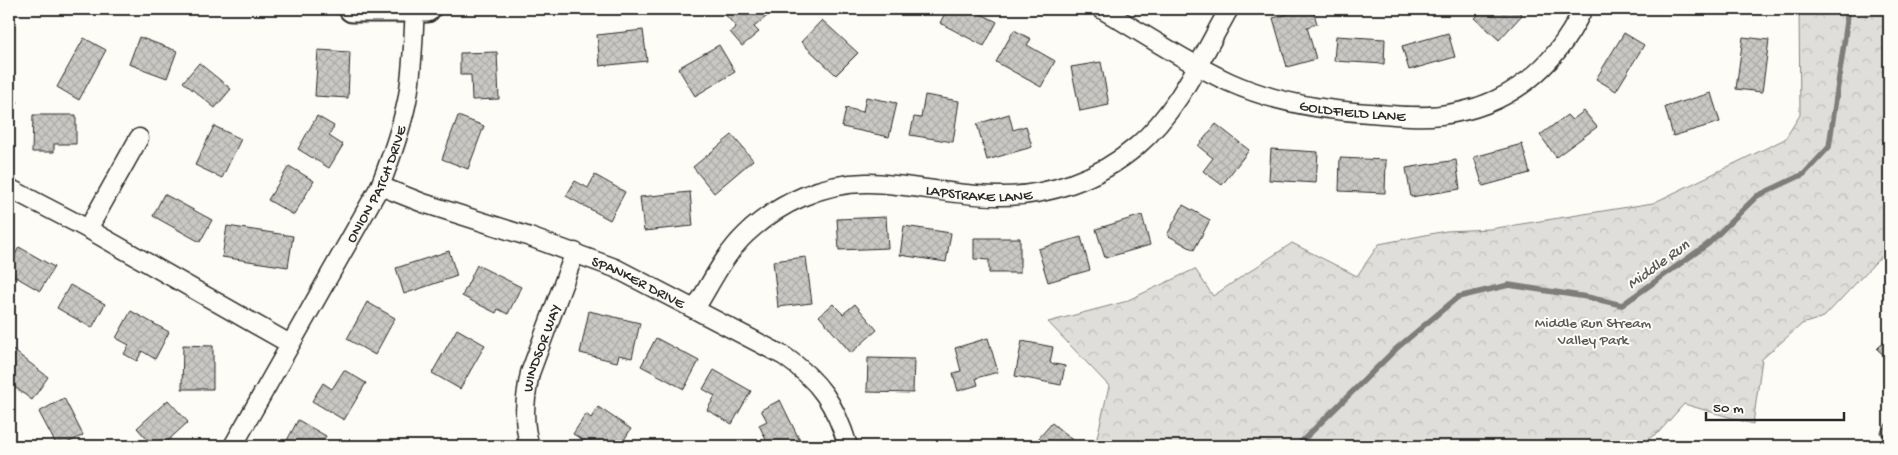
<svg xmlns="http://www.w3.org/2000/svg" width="1898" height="455" viewBox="0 0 1898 455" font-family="'Gochi Hand',sans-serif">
<defs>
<pattern id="park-crowns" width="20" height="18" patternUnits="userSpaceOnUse" patternTransform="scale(1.25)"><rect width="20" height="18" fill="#dfdeda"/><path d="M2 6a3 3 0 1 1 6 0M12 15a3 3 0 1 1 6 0" fill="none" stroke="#c0bfbb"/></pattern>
<pattern id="building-cross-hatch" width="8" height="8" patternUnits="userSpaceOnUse" patternTransform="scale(1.25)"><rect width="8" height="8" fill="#c9c8c4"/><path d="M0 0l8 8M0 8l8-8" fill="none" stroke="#adaca9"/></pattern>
</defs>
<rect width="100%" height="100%" fill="#fdfcf7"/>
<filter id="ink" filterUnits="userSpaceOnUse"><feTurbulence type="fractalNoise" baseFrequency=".02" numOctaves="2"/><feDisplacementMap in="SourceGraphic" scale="10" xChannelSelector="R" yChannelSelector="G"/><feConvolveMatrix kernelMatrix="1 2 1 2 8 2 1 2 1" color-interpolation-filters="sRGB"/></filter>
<g filter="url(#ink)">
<polygon fill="url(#park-crowns)" stroke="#858482" points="1799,9 1889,9 1889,248 1824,317 1802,324 1762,359 1753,424 1684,404 1659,432 1637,446 1095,446 1109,386 1048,322 1124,302 1195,269 1213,296 1292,243 1357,276 1379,244 1446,231 1490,229 1653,203 1785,139 1800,115"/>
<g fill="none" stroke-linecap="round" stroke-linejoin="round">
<polyline stroke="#7e7d7b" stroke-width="5.5" points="1297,446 1397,348 1458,297 1509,285 1587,297 1622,305 1708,244 1757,196 1804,174 1829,147 1847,22 1846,9"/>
</g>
<g fill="url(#building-cross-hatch)" stroke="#2b2b2b">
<polygon points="726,9 769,9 772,12 754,27 759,32 742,46 730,32 736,27 723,12"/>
<polygon points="947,9 972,9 997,22 984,46 940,23"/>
<polygon points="1306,9 1313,9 1317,24 1307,27 1316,59 1287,67 1273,18"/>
<polygon points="1484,9 1515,9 1522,15 1499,40 1475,18"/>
<polygon points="822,20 858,53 836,75 801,42"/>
<polygon points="643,30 647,61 600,66 597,35"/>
<polygon points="1014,30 1031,39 1027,45 1055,61 1041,87 996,62"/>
<polygon points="1448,33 1455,57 1409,70 1402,46"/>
<polygon points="1624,33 1644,45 1616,91 1596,79"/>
<polygon points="1336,36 1385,39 1384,64 1334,61"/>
<polygon points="139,37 177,51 167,78 129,64"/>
<polygon points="1743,37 1769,40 1762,92 1736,89"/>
<polygon points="84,38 106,50 79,100 57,87"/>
<polygon points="719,45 735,72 695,96 678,68"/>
<polygon points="318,50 350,52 348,98 315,96"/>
<polygon points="497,52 499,99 472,100 471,75 460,75 460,53"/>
<polygon points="1101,62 1109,105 1080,111 1071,67"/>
<polygon points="199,63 231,89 215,108 183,82"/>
<polygon points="1711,93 1720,122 1673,136 1665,107"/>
<polygon points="9,95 18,102 9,114"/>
<polygon points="925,95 959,101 953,142 910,135 914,117 921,118"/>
<polygon points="866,97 897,103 889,137 842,127 846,108 863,112"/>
<polygon points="1584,111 1597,127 1556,157 1540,135 1567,115 1572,120"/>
<polygon points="1009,114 1013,130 1026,126 1032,147 987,160 977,124"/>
<polygon points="33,115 76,115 76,144 54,144 54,152 32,152"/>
<polygon points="317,116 334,126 329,136 343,145 329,168 298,149"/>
<polygon points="458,116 484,126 468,169 442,159"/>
<polygon points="1216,124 1249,150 1222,185 1203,171 1213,158 1198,146"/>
<polygon points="214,126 241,139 222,178 195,165"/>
<polygon points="732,135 753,160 714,193 693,167"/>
<polygon points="1522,144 1530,173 1483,186 1474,157"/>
<polygon points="1271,149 1318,152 1316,183 1269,180"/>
<polygon points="1340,158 1386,160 1385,193 1339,191"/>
<polygon points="1456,160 1460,189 1411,197 1406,168"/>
<polygon points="289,166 314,181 294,215 268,200"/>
<polygon points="595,175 625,192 610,220 566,196 575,181 588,188"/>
<polygon points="690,192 693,226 644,231 640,197"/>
<polygon points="164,194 212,220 200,242 153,216"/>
<polygon points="1183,205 1210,220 1194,250 1167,235"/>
<polygon points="1142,215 1150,245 1105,258 1096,229"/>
<polygon points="886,217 888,248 839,250 837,219"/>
<polygon points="227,226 293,236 288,267 222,257"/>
<polygon points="904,226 951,233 946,262 900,255"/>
<polygon points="1081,237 1090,270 1048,282 1038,249"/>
<polygon points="974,238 1020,238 1020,273 989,273 989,260 974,259"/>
<polygon points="19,247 54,267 40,291 9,273 9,266"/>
<polygon points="449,251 457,276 404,294 396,268"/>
<polygon points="806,257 812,303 778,307 773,261"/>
<polygon points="477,265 521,287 508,314 498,309 496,313 462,296"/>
<polygon points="70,285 105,304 92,328 57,308"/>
<polygon points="367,302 395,318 375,355 347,339"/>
<polygon points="833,304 843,314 855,304 877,330 851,353 819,316"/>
<polygon points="131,311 169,332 155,359 142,351 137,361 124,354 129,345 116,338"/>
<polygon points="589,311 640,323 632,358 619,355 617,362 580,353"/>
<polygon points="457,329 485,345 460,389 432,373"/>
<polygon points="1889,336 1889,360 1877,349"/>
<polygon points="656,338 699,361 684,389 641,366"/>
<polygon points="988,338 998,372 976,378 978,385 958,391 953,373 961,371 955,348"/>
<polygon points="1022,341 1053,347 1050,363 1065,366 1061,385 1015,376"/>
<polygon points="183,345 213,346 213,389 182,389"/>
<polygon points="13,350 48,377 32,400 9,383 9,355"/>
<polygon points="868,358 914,359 913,393 867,392"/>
<polygon points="344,370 366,383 344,420 312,401 323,383 332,389"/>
<polygon points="714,370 751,391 732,424 707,410 715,396 703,389"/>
<polygon points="64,398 83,435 62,446 57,446 39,412"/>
<polygon points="168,400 188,422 162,446 153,446 137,428"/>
<polygon points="780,400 801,443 795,446 769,446 759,425 767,421 761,410"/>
<polygon points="598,407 631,429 620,446 593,446 573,434 586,414 591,418"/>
<polygon points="298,420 326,436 320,446 284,446"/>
<polygon points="1889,420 1889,440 1880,433"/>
<polygon points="1052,423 1076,443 1073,446 1032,446"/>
</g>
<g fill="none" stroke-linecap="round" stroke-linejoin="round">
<defs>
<g id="minor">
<path id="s1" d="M 1101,9 C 1143,33 1185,62 1229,82 C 1273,102 1322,110 1369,113 C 1393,115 1418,118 1441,115 C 1508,107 1555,68 1583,9"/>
<path id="s2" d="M 380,186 L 423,203 L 527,236 L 615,268 L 784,356 C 820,381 835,404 848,446"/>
<polyline points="9,188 88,229 290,344"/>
<polyline points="88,229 139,138"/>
<path id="s3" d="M 695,309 C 711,283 724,255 746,234 C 779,203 824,182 869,183 C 912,184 954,196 997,196 C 1046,197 1099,179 1137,146 C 1179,110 1202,56 1229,9"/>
<path id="s4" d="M 233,446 L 380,186 C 391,158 401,130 407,101 C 413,71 413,39 415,9"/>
<path id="s5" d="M 530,446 C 522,422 525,398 530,373 L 575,252"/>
</g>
<polyline id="secondary" points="352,9 427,9"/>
</defs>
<use href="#minor" stroke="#2b2b2b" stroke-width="21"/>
<use href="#secondary" stroke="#2b2b2b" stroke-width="29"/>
<use href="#minor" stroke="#fdfcf7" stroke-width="18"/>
<use href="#secondary" stroke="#fdfcf7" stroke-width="25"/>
</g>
</g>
<g text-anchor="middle" stroke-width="4" stroke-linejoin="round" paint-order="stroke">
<g font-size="15" fill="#2b2b2b" stroke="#fdfcf7">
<text dy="5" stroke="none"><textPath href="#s1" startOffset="275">GOLDFIELD LANE</textPath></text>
<text dy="5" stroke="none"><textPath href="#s4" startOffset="299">ONION PATCH DRIVE</textPath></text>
<text dy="5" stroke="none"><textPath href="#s3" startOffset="338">LAPSTRAKE LANE</textPath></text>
<text dy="5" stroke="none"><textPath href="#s2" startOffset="276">SPANKER DRIVE</textPath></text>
<text dy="5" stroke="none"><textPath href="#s5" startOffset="101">WINDSOR WAY</textPath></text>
</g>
<g font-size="15" fill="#585857" stroke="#fdfcf7">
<text x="1593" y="327">Middle Run Stream<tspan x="1593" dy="17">Valley Park</tspan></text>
</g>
<g font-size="16" font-style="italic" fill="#5b5b5a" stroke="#fdfcf7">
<text transform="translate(1657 263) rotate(-36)" y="6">Middle Run</text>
</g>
</g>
<rect width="1898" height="455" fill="none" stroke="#fdfcf7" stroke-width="30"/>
<rect x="15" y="15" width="1868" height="425" fill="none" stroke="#2b2b2b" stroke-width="2" filter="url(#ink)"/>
<path d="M1706 412v8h138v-8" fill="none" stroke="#2b2b2b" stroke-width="2.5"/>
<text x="1713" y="412" font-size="15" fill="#2b2b2b" stroke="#fdfcf7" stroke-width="4" paint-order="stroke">50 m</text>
</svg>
